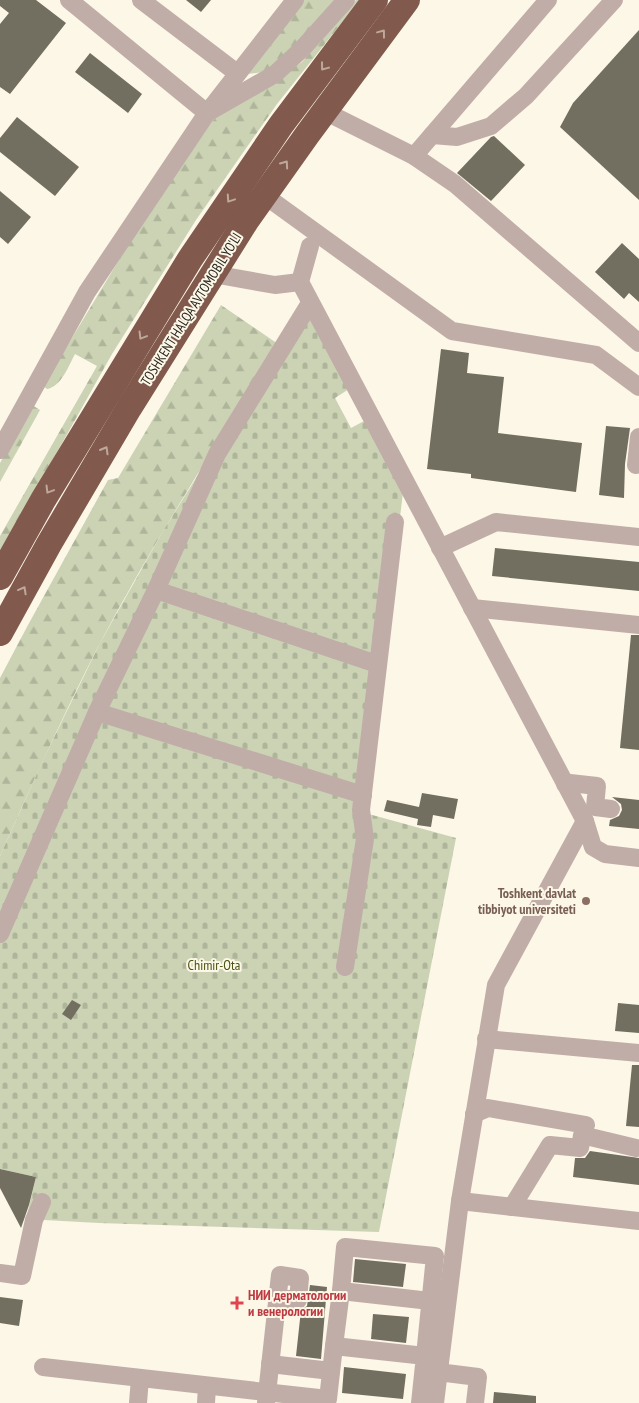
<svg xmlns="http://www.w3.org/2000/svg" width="639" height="1403" viewBox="0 0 639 1403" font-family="'PT Sans Narrow',sans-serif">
<defs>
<pattern id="forest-firs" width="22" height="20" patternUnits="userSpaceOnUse" patternTransform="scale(1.25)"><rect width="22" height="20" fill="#cbd3b4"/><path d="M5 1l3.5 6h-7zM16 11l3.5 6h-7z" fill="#aeb59a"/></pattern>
<pattern id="cemetery-stones" width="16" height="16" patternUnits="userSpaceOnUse" patternTransform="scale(1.25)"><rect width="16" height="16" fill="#cbd3b4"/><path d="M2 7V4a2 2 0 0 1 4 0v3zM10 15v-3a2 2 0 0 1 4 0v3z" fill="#aeb59a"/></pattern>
</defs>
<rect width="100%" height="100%" fill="#fcf7e7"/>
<g fill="url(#forest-firs)">
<polygon points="302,0 338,0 272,71 247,74"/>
<path d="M 356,0 L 360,0 L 277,104 L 196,220 L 112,354 L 0,554 L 0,536 L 97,366 L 75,354 C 69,365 61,387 47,389 L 43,386 L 137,230 L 202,133 L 215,118 L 271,84 L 302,62 Z"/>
<path d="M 221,305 L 278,344 C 217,443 154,541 100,643 C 64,713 32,784 0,856 L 0,678 L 28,625 L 108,480 L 118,478 Z"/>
<polygon points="32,405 40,410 0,482 0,463"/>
</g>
<polygon fill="url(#cemetery-stones)" points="305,303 349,389 335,398 351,428 366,420 403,492 365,813 456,838 379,1232 99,1223 26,1219 36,1177 0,1169 0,856 43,760 100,643 163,531"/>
<g fill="#736f60">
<polygon points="0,0 36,0 66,23 10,94 0,87 0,24 9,13 0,6"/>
<polygon points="186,0 211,0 201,12"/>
<polygon points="639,30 639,200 560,127 573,103"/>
<polygon points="90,53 142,94 128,113 75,72"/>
<polygon points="17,117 79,167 55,196 0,152 0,138"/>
<polygon points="494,136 525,165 491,201 457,173 491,137"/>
<polygon points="0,191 31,217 8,244 0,237"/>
<polygon points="622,243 639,259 639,302 629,293 624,299 595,272"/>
<polygon points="441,349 469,353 467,373 504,377 498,433 582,443 576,492 471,478 471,474 427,469"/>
<polygon points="606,426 630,428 625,464 624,498 599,495"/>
<polygon points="495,548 639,562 639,591 492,576"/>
<polygon points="631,635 639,635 639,750 620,748"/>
<polygon points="422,793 458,799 454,819 433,815 431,827 417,825 418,819 384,811 387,800 419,807"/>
<polygon points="612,797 639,800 639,829 609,826 610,820 619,816 622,810 621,804"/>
<polygon points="72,1000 81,1005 71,1020 62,1014"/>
<polygon points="618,1003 639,1005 639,1033 615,1031"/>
<polygon points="632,1065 639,1065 639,1127 626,1126"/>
<polygon points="590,1151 639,1158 639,1185 573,1177 575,1158 585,1158"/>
<polygon points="0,1169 36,1177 29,1205 21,1228 0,1188"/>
<polygon points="355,1259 406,1264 403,1287 353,1282"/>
<polygon points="310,1285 327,1287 321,1359 296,1356 301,1310 307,1306"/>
<polygon points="0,1297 23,1300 19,1326 0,1323"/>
<polygon points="373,1314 409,1317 406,1343 371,1339"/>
<polygon points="344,1367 406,1374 403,1399 342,1393"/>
<polygon points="494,1392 536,1396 536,1403 493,1403"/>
</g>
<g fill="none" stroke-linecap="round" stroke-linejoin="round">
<g stroke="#c1ada7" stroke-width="18">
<polyline points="69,0 207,113 295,0"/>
<polyline points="141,0 237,73"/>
<polyline points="324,111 414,156 455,184 639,343"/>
<polyline points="432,135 457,137 491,126 526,96 614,0"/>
<polyline points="414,156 548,0"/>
<polyline points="264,195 452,331 596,355 639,387"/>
<polyline points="310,246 300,282 585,821 593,847 605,854 639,858"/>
<polyline points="213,274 275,285 300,282"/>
<polyline points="0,450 87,292 207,113 275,74 302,49 346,0"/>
<polyline points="636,465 639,437"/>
<polyline points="440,548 496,522 639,537"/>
<polyline points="156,590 377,664"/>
<polyline points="472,608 639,625"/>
<polyline points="97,712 363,795"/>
<polyline points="565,784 570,783 597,786 595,807 611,809"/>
<polyline points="0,934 97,712 156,590 217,454 310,303"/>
<polyline points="345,967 365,839 361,810 395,522"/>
<polyline points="486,1039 639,1053"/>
<polyline points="474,1114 488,1108 586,1125"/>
<polyline points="460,1201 639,1221"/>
<polyline points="512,1207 550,1145 580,1148 582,1135 636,1148"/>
<polyline points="0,1273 22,1276 34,1220 42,1202"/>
<polyline points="341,1291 345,1247 435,1256 425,1356"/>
<polyline points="334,1346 341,1291 430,1301"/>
<polyline points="270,1364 331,1371"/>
<polyline points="43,1367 328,1399 334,1346 425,1356 420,1403"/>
<polyline points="438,1372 478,1377 475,1403"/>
<polyline points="138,1403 140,1378"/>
<polyline points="206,1403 207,1386"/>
<polyline points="266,1403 280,1275 300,1278 298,1300 278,1298"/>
<polyline points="435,1403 460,1201 496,985 585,821"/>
</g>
<g stroke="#81594d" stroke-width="26">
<polyline points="0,577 43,500 190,259 281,125 375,0"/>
<polyline points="0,633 49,544 129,408 246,221 307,135 407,0"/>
</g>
</g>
<defs><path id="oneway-chevron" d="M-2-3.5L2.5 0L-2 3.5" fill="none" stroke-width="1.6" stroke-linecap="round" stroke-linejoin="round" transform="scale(1.25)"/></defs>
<g stroke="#bea89a">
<use href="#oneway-chevron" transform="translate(382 33) rotate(-53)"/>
<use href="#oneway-chevron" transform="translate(324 67) rotate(127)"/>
<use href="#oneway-chevron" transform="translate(285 164) rotate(-55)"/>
<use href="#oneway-chevron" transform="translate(230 199) rotate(124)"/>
<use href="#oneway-chevron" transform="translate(142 336) rotate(121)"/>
<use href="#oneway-chevron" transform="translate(105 450) rotate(-60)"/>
<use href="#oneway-chevron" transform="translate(49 490) rotate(121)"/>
<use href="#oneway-chevron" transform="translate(23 590) rotate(-61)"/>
</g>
<circle fill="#8d6e63" stroke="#fcf7e7" stroke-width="2" cx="586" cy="901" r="5"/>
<path fill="#e0444e" stroke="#fcf7e7" stroke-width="2" d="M234.5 1295.5h5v5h5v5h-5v5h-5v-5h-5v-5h5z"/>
<g text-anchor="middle" stroke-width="4" stroke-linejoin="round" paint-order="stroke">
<g font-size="14" fill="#27251f" stroke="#fcf7e7">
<text transform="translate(191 309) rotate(-58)" y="5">TOSHKENT HALQA AVTOMOBIL YO'LI</text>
</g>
<g font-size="14" font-weight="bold" fill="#785e54" stroke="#fcf7e7" text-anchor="end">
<text x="576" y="898">Toshkent davlat<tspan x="576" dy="16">tibbiyot universiteti</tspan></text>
</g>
<g font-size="14" fill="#485313" stroke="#fcf7e7">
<text x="214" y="970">Chimir-Ota</text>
</g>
<g font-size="14" font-weight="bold" fill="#be3a42" stroke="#fcf7e7" text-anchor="start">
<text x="248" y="1300">НИИ дерматологии<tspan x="248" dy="16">и венерологии</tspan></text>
</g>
</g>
</svg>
